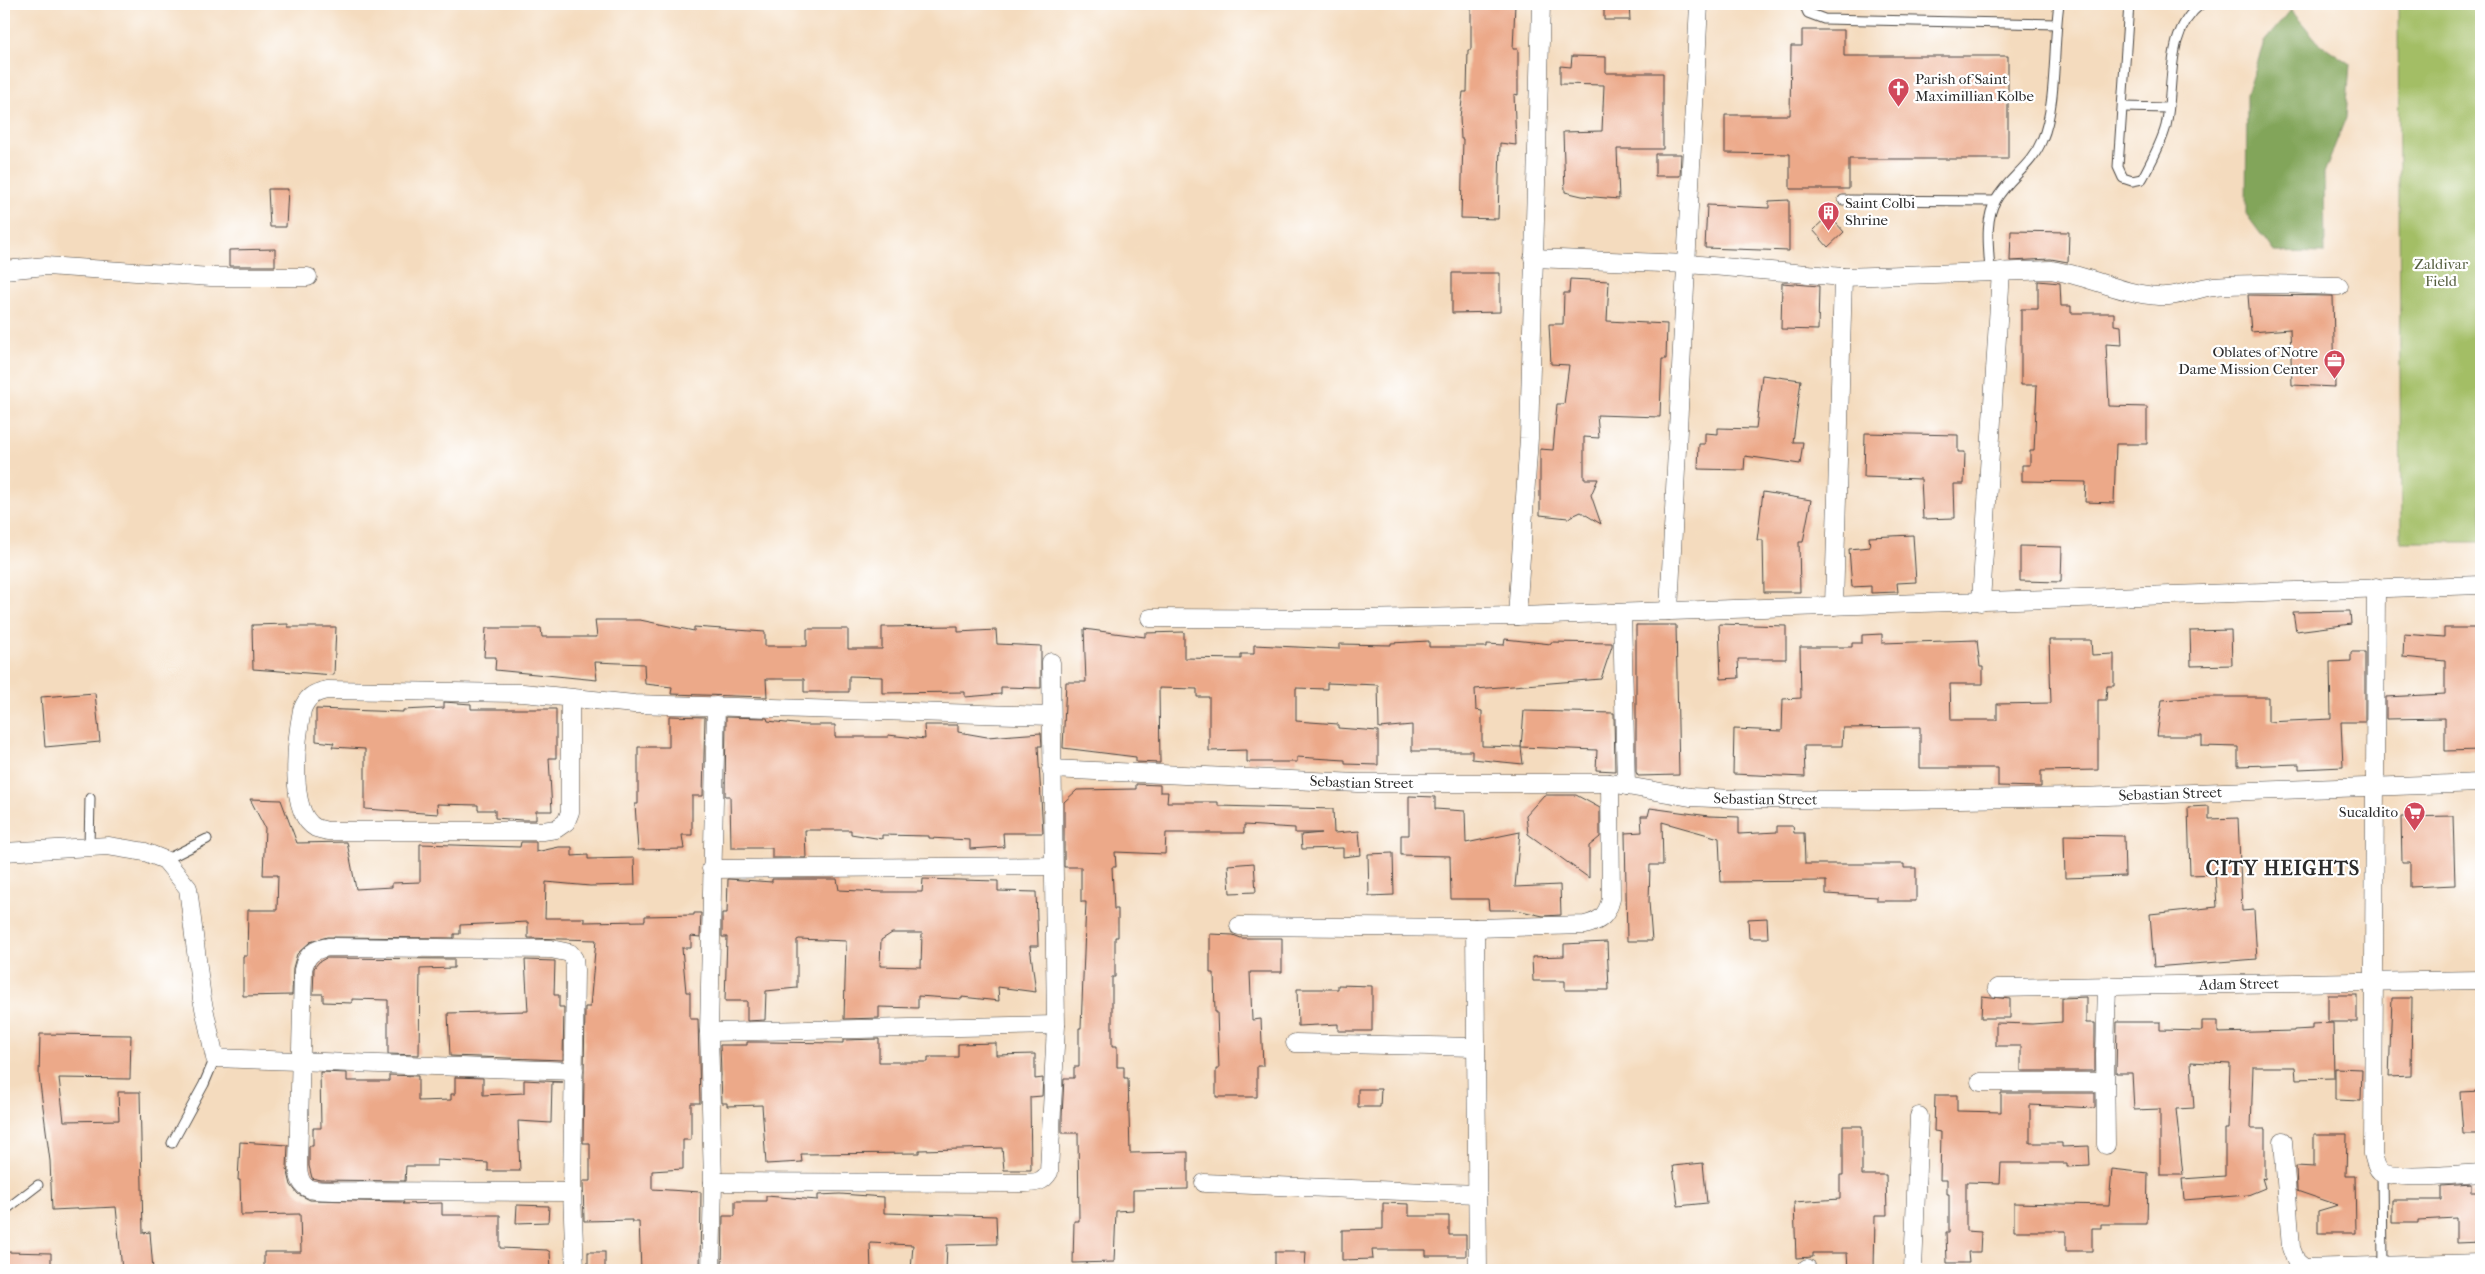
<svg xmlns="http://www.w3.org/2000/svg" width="2485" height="1274" viewBox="0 0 2485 1274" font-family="'IM FELL French Canon',serif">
<rect width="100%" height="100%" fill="#fff"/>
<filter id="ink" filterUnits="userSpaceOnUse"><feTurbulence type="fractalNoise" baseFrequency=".02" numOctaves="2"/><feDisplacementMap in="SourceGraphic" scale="10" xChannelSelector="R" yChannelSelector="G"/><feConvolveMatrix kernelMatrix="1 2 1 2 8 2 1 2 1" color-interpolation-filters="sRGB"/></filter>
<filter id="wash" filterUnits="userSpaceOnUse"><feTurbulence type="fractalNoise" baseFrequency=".0096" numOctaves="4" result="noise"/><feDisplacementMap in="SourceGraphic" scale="20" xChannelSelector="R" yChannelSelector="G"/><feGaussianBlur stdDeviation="1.12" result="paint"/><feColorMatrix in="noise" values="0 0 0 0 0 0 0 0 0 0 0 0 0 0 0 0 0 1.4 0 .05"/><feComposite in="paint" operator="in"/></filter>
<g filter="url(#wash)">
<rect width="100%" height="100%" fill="#f4dbbe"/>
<polygon fill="#a3be65" stroke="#677448" points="2398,4 2481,4 2481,542 2401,542"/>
<polygon fill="#82a55a" stroke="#566842" points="2291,10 2318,42 2350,64 2346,117 2324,173 2325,253 2274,252 2246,214 2247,95 2264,42"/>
<g id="blocks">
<g fill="#eca989" fill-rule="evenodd">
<polygon points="1471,4 1515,4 1513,49 1518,49 1518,95 1514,94 1516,145 1500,143 1498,219 1461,218 1463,139 1461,139 1460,117 1463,92 1467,92 1468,50 1471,50"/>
<polygon points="1604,4 1629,4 1630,20 1604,20"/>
<polygon points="1802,30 1844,30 1844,56 2008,56 2008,159 1849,159 1849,189 1790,189 1790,154 1725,153 1725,115 1790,115 1791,46 1802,46"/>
<polygon points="1572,56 1606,57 1606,73 1663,73 1663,149 1617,149 1619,199 1582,196 1565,192 1563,132 1602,131 1604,85 1560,84 1560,66 1571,67"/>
<polygon points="1655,154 1681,154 1680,176 1655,176"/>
<polygon points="268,189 288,189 286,227 270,227"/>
<polygon points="1789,200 1789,251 1705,248 1707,205 1769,208 1769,201"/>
<polygon points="1829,215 1844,232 1828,247 1813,230"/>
<polygon points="2011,231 2069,232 2068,262 2051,259 2010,261"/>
<polygon points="275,249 275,266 229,266 229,250"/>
<polygon points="1452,273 1500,273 1500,312 1452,313"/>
<polygon points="1570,279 1609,281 1607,321 1667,324 1666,359 1662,359 1660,417 1597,415 1599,438 1584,437 1584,479 1598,479 1591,495 1601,524 1581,512 1568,518 1540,515 1540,449 1553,450 1557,404 1564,404 1569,365 1551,364 1549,324 1563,324 1564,293 1569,293"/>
<polygon points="2038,281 2060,283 2061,306 2071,306 2071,313 2114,313 2114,325 2121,326 2122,345 2106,344 2109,406 2147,407 2147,444 2116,444 2114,503 2085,502 2086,482 2022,481 2022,465 2030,465 2030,451 2034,451 2037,385 2021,385 2021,309 2038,309"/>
<polygon points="1782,283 1819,286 1818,330 1781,329"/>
<polygon points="2248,295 2333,296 2335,387 2292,385 2290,329 2251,332"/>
<polygon points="1762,375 1801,380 1793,442 1803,442 1800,464 1745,456 1744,470 1698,469 1699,444 1705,444 1705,433 1718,434 1718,428 1756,429"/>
<polygon points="1865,433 1958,435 1958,452 1965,452 1964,484 1954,484 1955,518 1923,519 1921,479 1864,477"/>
<polygon points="1763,492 1811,500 1803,542 1799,542 1800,592 1764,592 1763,540 1757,540"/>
<polygon points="1913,535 1916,582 1897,583 1898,592 1871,593 1871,586 1852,587 1849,549 1870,547 1869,537"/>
<polygon points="2020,546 2062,547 2061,582 2020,581"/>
<polygon points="2350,611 2351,624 2296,631 2293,612"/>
<polygon points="595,620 640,620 694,631 694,627 765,632 765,646 807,646 807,629 848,629 848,649 882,649 882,627 958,626 958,632 996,630 997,644 1041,646 1041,688 1001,687 1001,694 965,697 965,692 882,693 882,677 849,676 849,692 804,692 804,679 766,679 767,697 671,694 672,687 645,684 644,664 595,662 597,680 495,670 496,657 484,657 486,628 541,628 542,637 597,637"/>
<polygon points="288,624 288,627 336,627 334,675 253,669 252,625"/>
<polygon points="1719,624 1786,626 1786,659 1738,659 1739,678 1721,679"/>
<polygon points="1636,625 1676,625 1679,775 1638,776 1636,772"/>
<polygon points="2444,628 2481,628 2481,750 2445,751 2445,718 2386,719 2386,697 2445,694 2445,661 2403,657 2404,634 2444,637"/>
<polygon points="1084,629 1145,637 1145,633 1184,632 1184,658 1241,659 1241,654 1254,654 1254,645 1339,649 1339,644 1391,645 1391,643 1429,641 1429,647 1487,647 1487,644 1504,645 1505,639 1551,644 1551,642 1612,643 1612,646 1601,679 1475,689 1476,710 1482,711 1482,746 1521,747 1523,764 1472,759 1472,751 1412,751 1412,725 1379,728 1378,685 1327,683 1327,689 1296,688 1296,721 1338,724 1338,728 1378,731 1378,765 1345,764 1345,760 1297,757 1297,762 1247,762 1247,750 1209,751 1209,697 1197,697 1197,689 1159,688 1160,763 1136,762 1136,757 1063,748 1066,682 1086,682"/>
<polygon points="2231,630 2232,665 2191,666 2190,631"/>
<polygon points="1882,634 1882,643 1977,640 1980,667 1983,667 1983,684 1950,684 1951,720 1997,720 1997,704 2051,703 2049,640 2091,640 2092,655 2114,654 2114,686 2107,686 2106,700 2098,700 2098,770 2041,771 2041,787 1998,786 1998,768 1920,768 1920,727 1843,728 1842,746 1804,746 1805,777 1733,774 1734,729 1782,731 1783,699 1801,698 1800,647 1852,647 1852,643 1862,643 1862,635"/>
<polygon points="2351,652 2365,652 2365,722 2341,722 2343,767 2299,769 2299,764 2238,766 2238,747 2202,746 2202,736 2157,736 2162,700 2203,697 2268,697 2268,722 2331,719 2330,662 2351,661"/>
<polygon points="95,693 100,742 45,747 41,697"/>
<polygon points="444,702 471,704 471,709 556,709 556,758 549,758 552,811 536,811 536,820 522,820 495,818 495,810 478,810 478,805 437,804 438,814 365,809 365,749 332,747 334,743 316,741 316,709 403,712 403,710 444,708"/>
<polygon points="1524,711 1614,713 1615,771 1596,770 1597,750 1521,747"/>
<polygon points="669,716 705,717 703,796 692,796 692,835 682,835 684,849 638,850 635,804 638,804 638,747 669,747"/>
<polygon points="726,717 767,718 768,721 804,725 835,725 835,737 888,737 888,735 925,739 924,725 958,725 958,732 987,737 1041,733 1042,746 1038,746 1043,833 1003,833 1004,847 970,849 970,840 929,838 929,836 882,835 882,839 851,834 851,830 805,830 806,858 772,858 772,848 731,848 730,796 725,796"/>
<polygon points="1136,784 1160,785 1160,792 1168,792 1167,802 1218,802 1218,806 1333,809 1334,833 1359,831 1361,855 1343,857 1343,848 1302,849 1301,835 1322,833 1295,833 1295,828 1244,825 1244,833 1166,833 1165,854 1115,852 1116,867 1112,867 1114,909 1118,909 1118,937 1115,937 1115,977 1112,977 1112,1046 1117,1046 1117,1067 1124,1067 1124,1078 1128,1078 1130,1153 1188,1152 1188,1189 1133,1190 1133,1210 1116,1211 1114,1262 1073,1263 1074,1221 1079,1221 1078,1133 1062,1133 1062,1116 1064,1078 1074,1078 1074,1067 1079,1067 1079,1028 1081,1028 1086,902 1081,902 1081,867 1064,867 1064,802 1077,790 1136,789"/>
<polygon points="1544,795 1576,795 1600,808 1600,837 1589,846 1589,878 1528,834 1526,815"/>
<polygon points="1409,796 1435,797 1435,809 1465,811 1466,843 1520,832 1515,887 1560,885 1561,915 1543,916 1517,910 1489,910 1488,899 1451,899 1450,856 1401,855 1401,835 1409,835"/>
<polygon points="250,799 281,800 297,843 347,842 356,889 392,887 392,883 420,882 420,844 520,847 521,842 536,842 536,852 559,847 572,847 572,856 588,855 588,859 634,858 635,885 590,886 546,882 545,918 584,918 584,922 645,921 645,916 694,915 694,913 701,913 700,937 691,936 691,948 682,948 686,992 690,992 690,1019 698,1019 700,1103 691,1103 691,1140 683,1140 683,1169 652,1171 652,1189 701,1192 700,1270 641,1270 639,1222 632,1222 632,1220 584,1221 583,1181 590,1181 590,1143 583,1143 585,1007 590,1007 596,940 528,938 528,922 460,925 460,934 454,934 454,938 327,937 310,942 297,954 293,968 292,995 243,996 243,956 247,956 248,910 277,910 278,875 263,875 265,828"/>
<polygon points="2209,806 2209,819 2238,818 2242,911 2254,910 2257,959 2154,967 2150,914 2217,907 2215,874 2190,875 2188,807"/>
<polygon points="1650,808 1709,816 1739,817 1739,834 1777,832 1777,826 1793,826 1794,833 1804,833 1805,864 1904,864 1904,868 1916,868 1916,901 1877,901 1877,897 1826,894 1826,881 1721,882 1719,838 1662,822 1663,865 1650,865 1649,902 1652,941 1627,941 1625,833 1642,832 1641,816 1648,816"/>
<polygon points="2453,816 2455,885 2410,887 2410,862 2402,862 2401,817"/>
<polygon points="2064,835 2124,836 2125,876 2065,878"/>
<polygon points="1393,853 1394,895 1369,896 1368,854"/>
<polygon points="1254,863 1256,892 1230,893 1228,865"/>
<path d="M 728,879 L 772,882 L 772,879 L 837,879 L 839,890 L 882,892 L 922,892 L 923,879 L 998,881 L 998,891 L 1036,892 L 1038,946 L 1030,946 L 1036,992 L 998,987 L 999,1001 L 962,997 L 962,999 L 918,996 L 918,1008 L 879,1007 L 879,1018 L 844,1019 L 846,941 L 799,939 L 797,940 L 797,988 L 766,991 L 765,1020 L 747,1021 L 747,1001 L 725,1001 L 727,937 L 722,937 L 722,913 L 727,913 ZM 892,933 L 922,933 L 921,967 L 880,966 L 881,940 Z"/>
<polygon points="1767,918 1768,938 1749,938 1748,919"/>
<polygon points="1210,934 1233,935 1241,938 1282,938 1282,972 1250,972 1252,1020 1261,1019 1263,1066 1257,1066 1257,1097 1216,1097 1216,1069 1219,1069 1217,1012 1215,1012 1214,973 1210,973"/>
<polygon points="1607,942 1609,990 1565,990 1565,981 1533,981 1532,957 1564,956 1564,944"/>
<polygon points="326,958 454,959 454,968 420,969 419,1055 388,1054 388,1000 352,999 352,1003 323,1002 323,994 313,994 314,968 319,962"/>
<polygon points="525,960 555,961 554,995 559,995 559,1007 564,1007 563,1060 450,1056 448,1013 528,1011"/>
<polygon points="1338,985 1372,986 1372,1031 1338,1031 1338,1024 1298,1026 1297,989 1338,989"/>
<rect x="2328" y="995" width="29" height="27"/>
<polygon points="1982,996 2010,999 2010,1018 1981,1018"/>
<polygon points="2086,997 2086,1023 2095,1023 2095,1071 2021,1071 2021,1046 1996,1046 1996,1023 2032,1024 2062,1022 2062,998"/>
<polygon points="2392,998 2412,998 2411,1076 2389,1077"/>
<polygon points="2202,1021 2218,1021 2218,1033 2294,1031 2294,1030 2312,1029 2312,1024 2333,1023 2334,1078 2296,1079 2295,1067 2253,1067 2251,1129 2265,1129 2265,1179 2262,1178 2265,1188 2248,1195 2184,1200 2182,1179 2225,1176 2225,1129 2228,1129 2230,1064 2191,1062 2194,1108 2176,1109 2183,1175 2160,1175 2160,1109 2134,1110 2132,1073 2116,1073 2117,1022 2160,1022 2160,1030 2202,1031"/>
<polygon points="40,1034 131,1035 130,1079 59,1078 64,1121 119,1120 118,1092 140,1092 143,1233 150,1232 153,1270 122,1270 116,1207 52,1210 50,1161 39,1076"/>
<polygon points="879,1039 879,1062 928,1062 928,1057 958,1057 958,1044 996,1043 996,1055 1035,1054 1035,1079 1043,1078 1042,1096 1030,1097 1031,1170 1004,1170 1002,1148 919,1150 919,1153 801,1154 802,1162 766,1164 762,1105 727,1106 727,1103 722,1103 720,1045 747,1045 747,1042 765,1042 843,1043 843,1040"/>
<polygon points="2335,1068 2362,1069 2361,1101 2335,1100"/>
<polygon points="320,1072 347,1073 347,1081 389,1081 389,1075 418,1076 418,1101 451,1100 451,1094 455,1094 455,1077 483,1078 483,1095 524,1093 524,1080 563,1082 552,1082 551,1123 518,1121 520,1171 488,1171 488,1163 437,1160 437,1166 406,1166 405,1181 320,1180 312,1178 309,1166 309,1146 313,1146 313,1128 321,1128"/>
<polygon points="1358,1089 1381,1089 1380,1107 1358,1107"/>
<polygon points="2481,1091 2481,1134 2463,1134 2460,1092"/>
<polygon points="2001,1093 2095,1093 2095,1108 2030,1105 2030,1143 2062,1143 2062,1147 2089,1146 2090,1166 2067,1167 2067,1163 2001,1163 2000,1183 1966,1182 1966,1231 1981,1232 1980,1252 1968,1252 1969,1263 1947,1263 1946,1232 1949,1232 1949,1194 1947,1194 1947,1180 1940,1180 1941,1132 1934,1131 1935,1095 1957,1095 1957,1111 2001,1112"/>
<polygon points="1843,1126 1862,1126 1862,1175 1886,1175 1887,1215 1875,1215 1874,1270 1848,1270 1847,1253 1813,1253 1813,1257 1796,1258 1794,1202 1840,1199 1840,1175 1843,1175"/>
<polygon points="2314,1134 2347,1134 2346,1176 2355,1176 2356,1233 2318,1233 2318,1211 2338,1205 2297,1191 2296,1166 2314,1167"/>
<polygon points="240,1142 288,1145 287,1168 291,1185 298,1194 310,1200 404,1202 403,1204 442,1203 442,1215 500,1215 500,1248 547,1250 550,1252 551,1270 329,1270 294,1268 294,1270 277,1270 277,1267 264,1267 264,1252 301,1252 300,1214 241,1215 240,1180 238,1180"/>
<polygon points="1703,1163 1707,1203 1678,1206 1673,1166"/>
<polygon points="2112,1169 2148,1173 2147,1224 2101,1224 2101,1228 2092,1228 2092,1251 2066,1251 2066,1231 2014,1231 2014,1203 2109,1205"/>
<polygon points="2471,1184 2471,1192 2481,1192 2481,1242 2456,1243 2456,1218 2418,1220 2418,1223 2392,1223 2392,1200 2441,1200 2441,1186"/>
<polygon points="840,1194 884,1197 884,1213 996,1216 997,1244 947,1245 946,1270 911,1270 913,1245 870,1243 871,1270 722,1270 723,1216 735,1216 735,1201 766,1201 766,1196 818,1200 818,1195"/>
<polygon points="1383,1203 1409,1204 1409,1216 1449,1216 1449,1235 1466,1235 1466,1256 1426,1256 1426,1250 1372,1250 1373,1259 1342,1260 1342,1230 1383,1229"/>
<polygon points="517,1205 549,1206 548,1222 516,1223"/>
<polygon points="5,1252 51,1253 51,1270 4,1270"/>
<rect x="588" y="1252" width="17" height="18"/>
<polygon points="1275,1252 1306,1252 1305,1269 1275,1269"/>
</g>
</g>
</g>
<g filter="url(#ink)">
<use href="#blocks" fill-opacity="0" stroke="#494541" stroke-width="1"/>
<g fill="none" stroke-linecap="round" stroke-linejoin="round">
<defs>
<g id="lane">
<polyline points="1804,4 1808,13 1824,19 2056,24"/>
<path d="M 2129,4 L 2118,167 L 2123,178 L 2132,181 L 2142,179 C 2151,162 2161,145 2166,126 C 2175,85 2164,33 2201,4"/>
<polyline points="2123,107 2168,108"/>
<polyline points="1843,200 1995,201"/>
<path d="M 1990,272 C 1989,250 1984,220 1996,200 C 2009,177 2031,167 2042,140 C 2057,106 2053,43 2059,4"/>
<polyline points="89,847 90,798"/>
<polyline points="165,860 207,839"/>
<polyline points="172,1143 204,1084 215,1058"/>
<polyline points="2382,1172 2383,1266"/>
<polyline points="4,1211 38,1185"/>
</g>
<g id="street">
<path d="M 1533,258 L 1688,264 L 1843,277 L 2051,270 C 2087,275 2121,294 2158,296 C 2177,298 2195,288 2214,286 C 2255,282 2298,285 2339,286"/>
<polyline points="4,270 46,266 211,277 308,277"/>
<path d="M 2376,587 L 2373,1154 C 2375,1160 2375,1166 2380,1171 C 2392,1181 2463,1174 2481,1173"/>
<polyline points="1981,602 2001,271"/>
<polyline points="1834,606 1843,277"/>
<polyline points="1669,611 1699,4"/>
<polyline points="1622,613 1626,786"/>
<polyline points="1517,616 1529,438 1541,4"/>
<polyline points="1150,618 1356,619 1517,616 2481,585"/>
<path d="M 570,699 L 570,812 L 566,822 L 556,829 L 543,831 L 327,831 C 324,830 319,829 316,828 C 287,813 297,736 302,710 C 307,697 313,693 327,690 L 523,693 L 634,704 L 1051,716"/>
<path id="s1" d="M 1051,769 L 1358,783 L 1610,783 L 1690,797 L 1736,799 L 1896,800 L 2079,797 L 2481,783"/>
<polyline points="4,852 108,846 145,852 165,860 188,888 202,999 215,1058 574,1071"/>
<polyline points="711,869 1053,866"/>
<path d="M 1239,926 L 1475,928 L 1585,925 C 1601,921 1607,915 1611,899 L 1610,783"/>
<polyline points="1475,928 1478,1270"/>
<path id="s2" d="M 1997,988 L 2481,980"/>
<polyline points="709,1032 1056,1025"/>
<polyline points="1295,1043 1475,1047"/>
<polyline points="1980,1082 2105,1082"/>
<polyline points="2283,1141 2291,1248 2296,1261 2304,1268 2481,1263"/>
<polyline points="2106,1145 2105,1054 2107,987"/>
<path d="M 713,1182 L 1025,1183 C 1036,1183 1043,1182 1049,1172 L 1056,1025 L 1051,662"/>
<polyline points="1204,1183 1477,1194"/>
<path d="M 572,1192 L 334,1191 C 312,1190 300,1193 298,1167 L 303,970 C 306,954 315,949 329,947 L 551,949 L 570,953 L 574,959 L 575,970 L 572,1192 L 575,1270"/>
<polyline points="1807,1268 1807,1270"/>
<polyline points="711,1270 713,1182 709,1032 716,706"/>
<polyline points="1913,1270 1919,1116"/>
</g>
</defs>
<use href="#lane" stroke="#494541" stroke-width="11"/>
<use href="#street" stroke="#494541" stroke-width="19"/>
<use href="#lane" stroke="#fff" stroke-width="9"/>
<use href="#street" stroke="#fff" stroke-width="18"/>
</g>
</g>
<defs>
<symbol id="church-pin" viewBox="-11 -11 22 30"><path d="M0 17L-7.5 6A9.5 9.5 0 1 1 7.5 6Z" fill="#d1495b" stroke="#fff"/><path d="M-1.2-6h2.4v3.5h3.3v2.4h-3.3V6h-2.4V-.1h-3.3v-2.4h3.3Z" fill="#fff"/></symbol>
<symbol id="building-pin" viewBox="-11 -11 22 30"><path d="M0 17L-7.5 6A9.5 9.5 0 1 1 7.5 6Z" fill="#d1495b" stroke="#fff"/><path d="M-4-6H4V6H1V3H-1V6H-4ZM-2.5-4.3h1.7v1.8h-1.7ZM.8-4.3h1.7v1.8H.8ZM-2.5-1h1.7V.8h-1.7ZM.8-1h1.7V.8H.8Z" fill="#fff"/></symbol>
<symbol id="office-pin" viewBox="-11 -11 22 30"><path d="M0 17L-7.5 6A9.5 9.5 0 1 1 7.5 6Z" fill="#d1495b" stroke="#fff"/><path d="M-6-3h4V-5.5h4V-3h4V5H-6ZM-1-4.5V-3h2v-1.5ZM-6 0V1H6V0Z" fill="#fff"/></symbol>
<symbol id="supermarket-pin" viewBox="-11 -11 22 30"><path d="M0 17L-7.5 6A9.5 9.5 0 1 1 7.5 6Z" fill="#d1495b" stroke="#fff"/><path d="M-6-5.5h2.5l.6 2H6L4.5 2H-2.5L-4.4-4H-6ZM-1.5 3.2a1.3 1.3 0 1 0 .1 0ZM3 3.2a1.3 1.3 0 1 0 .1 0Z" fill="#fff"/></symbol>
</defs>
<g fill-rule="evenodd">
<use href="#church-pin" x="1886" y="76" width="25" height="34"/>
<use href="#building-pin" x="1816" y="200" width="25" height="34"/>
<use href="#office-pin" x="2322" y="348" width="25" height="34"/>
<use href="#supermarket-pin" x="2402" y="800" width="25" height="34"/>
</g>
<g text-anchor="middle" stroke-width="4.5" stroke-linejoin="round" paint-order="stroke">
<g font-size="15" fill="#2b2b2b" stroke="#fff" text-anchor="start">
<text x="1915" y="84">Parish of Saint<tspan x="1915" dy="17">Maximillian Kolbe</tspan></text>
<text x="1845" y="208">Saint Colbi<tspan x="1845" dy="17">Shrine</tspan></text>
<text x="2318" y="357" text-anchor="end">Oblates of Notre<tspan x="2318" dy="17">Dame Mission Center</tspan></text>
<text x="2398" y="817" text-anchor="end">Sucaldito</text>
</g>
<g font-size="15" fill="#555e3f" stroke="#fff">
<text x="2441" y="269">Zaldivar<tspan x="2441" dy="17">Field</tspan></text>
</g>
<g font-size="15" fill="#2b2b2b" stroke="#fff">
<text dy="5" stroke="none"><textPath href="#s1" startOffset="311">Sebastian Street</textPath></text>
<text dy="5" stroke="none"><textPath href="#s1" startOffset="1121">Sebastian Street</textPath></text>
<text dy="5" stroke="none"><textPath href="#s1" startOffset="716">Sebastian Street</textPath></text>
<text dy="5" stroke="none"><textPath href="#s2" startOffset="242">Adam Street</textPath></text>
</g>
<g font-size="20" font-weight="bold" letter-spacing="1" fill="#2b2b2b" stroke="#fff">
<text x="2283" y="875">CITY HEIGHTS</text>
</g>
</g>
<rect width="2485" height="1274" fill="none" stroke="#fff" stroke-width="20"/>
</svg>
